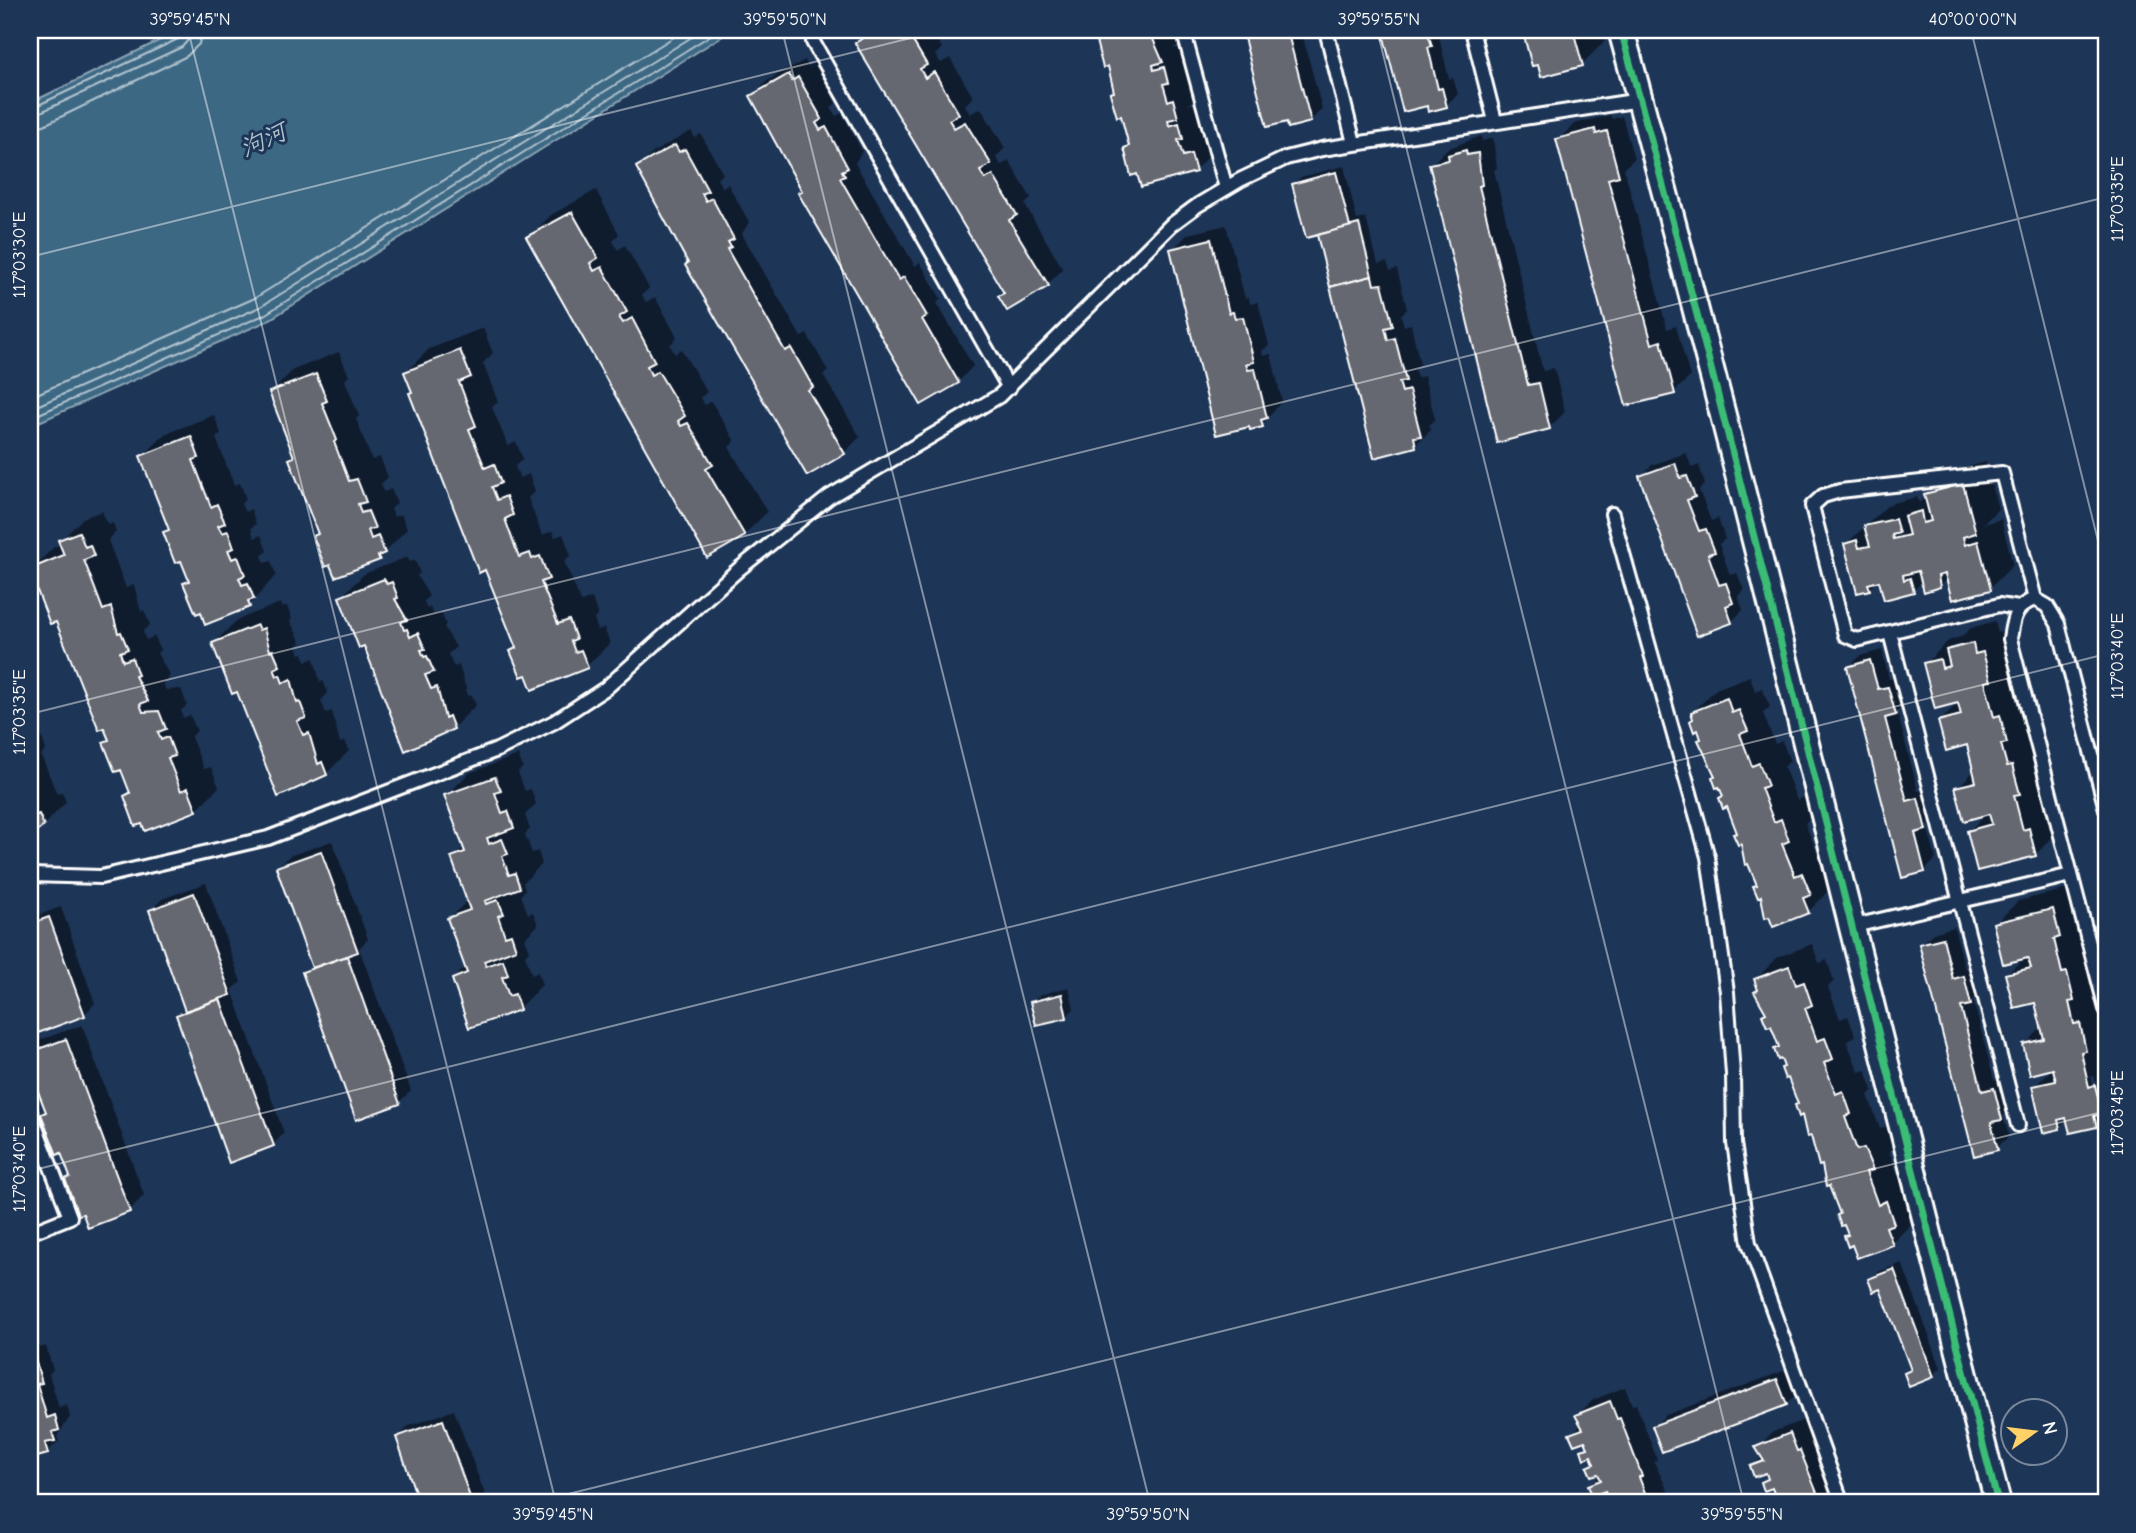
<svg xmlns="http://www.w3.org/2000/svg" width="2136" height="1533" viewBox="0 0 2136 1533" font-family="'Comic Neue','LXGW WenKai TC',sans-serif">
<rect width="100%" height="100%" fill="#1d3557"/>
<filter id="ink" filterUnits="userSpaceOnUse"><feTurbulence type="fractalNoise" baseFrequency=".0143" numOctaves="2"/><feDisplacementMap in="SourceGraphic" scale="14" xChannelSelector="R" yChannelSelector="G"/><feConvolveMatrix kernelMatrix="1 2 1 2 8 2 1 2 1" color-interpolation-filters="sRGB"/></filter>
<g filter="url(#ink)">
<polygon fill="#3d6884" stroke="#8ba4b5" stroke-width="2" points="181,30 732,30 267,321 30,426 30,103"/>
<g fill="#0007" fill-rule="evenodd">
<polygon points="870,30 931,30 942,48 935,55 941,63 950,58 973,97 965,105 970,114 981,108 1005,148 996,157 1001,165 1009,161 1031,198 1025,205 1063,269 1047,285 1001,296 1005,292 857,43"/>
<polygon points="1099,30 1181,30 1184,38 1173,49 1187,46 1200,93 1188,105 1202,101 1218,147 1195,170 1126,149 1130,144 1109,64 1098,41 1101,38"/>
<polygon points="1244,30 1301,30 1322,109 1310,121 1288,119 1268,124"/>
<polygon points="1384,30 1441,30 1439,37 1449,79 1453,78 1458,94 1446,105 1428,104 1404,110"/>
<polygon points="1531,30 1602,30 1605,41 1582,64 1526,37"/>
<polygon points="805,60 808,67 814,63 836,103 831,108 836,116 842,113 862,151 855,163 915,266 920,262 941,299 937,303 973,366 958,382 804,191 752,96 767,81"/>
<polygon points="1610,115 1612,119 1622,116 1634,159 1624,168 1667,329 1676,326 1690,377 1674,392 1627,404 1558,140 1574,124"/>
<polygon points="691,131 695,138 701,134 723,174 717,179 722,187 728,184 749,222 742,234 801,337 807,334 828,371 823,375 860,437 844,453 690,262 638,167 654,152"/>
<polygon points="1481,136 1482,141 1493,138 1497,168 1494,170 1543,371 1554,368 1565,412 1549,428 1499,440 1431,165 1447,149"/>
<polygon points="1344,166 1357,220 1366,218 1378,264 1387,262 1390,271 1397,269 1407,309 1401,315 1404,326 1411,324 1420,364 1415,369 1417,378 1424,376 1435,419 1429,425 1431,430 1415,445 1294,184 1301,177"/>
<polygon points="596,190 619,234 613,241 618,250 625,245 649,288 642,295 646,302 655,297 677,337 670,345 675,354 681,349 707,392 700,398 705,405 711,401 735,441 729,447 767,512 744,535 528,238 551,215"/>
<polygon points="1226,225 1245,298 1249,297 1250,304 1258,302 1269,345 1262,351 1263,356 1271,354 1282,401 1262,425 1172,250 1188,234"/>
<polygon points="483,328 493,353 483,363 498,402 492,407 508,446 516,442 523,459 515,466 520,478 529,474 535,491 528,498 542,535 553,531 555,537 563,534 571,555 564,561 581,602 592,598 598,615 594,619 598,630 604,628 610,643 587,666 528,673 512,651 517,646 406,372 429,349"/>
<polygon points="339,352 349,376 345,380 359,416 356,419 372,460 380,457 388,477 381,484 384,492 391,489 397,503 391,509 394,517 401,514 407,529 379,558 315,536 319,532 291,460 295,455 271,393 293,370"/>
<polygon points="214,415 221,434 216,438 234,485 240,483 246,499 241,504 245,512 251,509 256,524 251,528 254,538 261,535 267,551 262,556 265,563 271,561 276,575 249,606 202,610 185,583 190,579 182,559 165,533 170,528 142,457 165,434"/>
<polygon points="1686,453 1692,468 1699,465 1705,484 1699,490 1711,521 1718,518 1725,539 1719,544 1730,575 1737,573 1744,590 1738,596 1743,610 1731,622 1641,477 1652,465"/>
<polygon points="1986,462 1998,509 1983,524 2001,519 2013,565 1990,588 1948,578 1939,586 1923,581 1913,591 1880,578 1869,589 1846,544 1889,504 1917,497 1919,503 1949,472"/>
<polygon points="102,511 108,525 113,523 116,532 108,540 126,588 134,585 141,612 144,610 150,625 143,631 146,640 155,636 160,650 157,653 170,676 163,683 166,690 181,689 187,705 181,711 183,718 190,715 197,731 191,737 204,769 211,767 219,787 196,810 126,796 131,791 122,767 105,743 110,738 57,619 31,570 54,547 61,544 60,541 83,518"/>
<polygon points="407,557 410,562 415,560 420,573 417,576 429,596 424,601 427,609 430,607 433,615 441,612 446,624 444,627 456,647 448,654 454,667 459,665 468,696 472,695 476,705 453,728 365,644 341,597 364,574"/>
<polygon points="280,603 282,608 287,606 292,619 290,621 301,642 297,646 300,654 303,653 306,661 314,658 320,682 323,680 328,693 321,701 326,713 332,711 340,743 345,741 349,751 326,774 238,689 214,643 237,620"/>
<polygon points="1995,621 1998,633 2006,630 2013,656 2008,661 2017,695 2022,693 2029,719 2024,723 2029,744 2035,743 2042,770 2037,774 2046,808 2052,806 2058,832 2036,854 1969,831 1987,813 1957,788 1975,770 1968,743 1940,721 1960,701 1925,664 1948,641 1961,637 1971,628"/>
<polygon points="1882,650 1889,679 1899,676 1906,702 1897,711 1918,791 1930,788 1937,817 1927,826 1936,859 1924,871 1849,667 1860,656"/>
<polygon points="1750,676 1755,691 1762,688 1770,707 1763,713 1775,744 1782,741 1790,761 1784,767 1797,800 1804,797 1811,817 1805,823 1818,855 1825,851 1833,871 1826,878 1830,889 1808,912 1758,884 1742,841 1735,834 1738,831 1714,777 1716,775 1693,712 1716,689"/>
<polygon points="30,711 36,723 31,728 34,738 41,735 46,750 41,755 57,794 62,792 66,802 39,830 30,834"/>
<polygon points="518,755 523,767 518,772 525,791 531,789 536,804 525,815 530,829 525,834 532,853 538,851 542,864 523,883 525,890 521,895 528,914 533,912 538,925 525,938 530,950 525,955 532,975 538,972 542,985 519,1008 470,1026 454,979 466,966 449,919 468,900 453,858 465,846 446,796 469,773"/>
<polygon points="332,841 368,939 359,948 411,1091 399,1102 304,973 313,964 278,868 289,856"/>
<polygon points="206,883 241,982 232,990 284,1133 273,1145 178,1015 186,1007 151,910 162,899"/>
<path d="M 2076,887 L 2096,977 L 2092,981 L 2097,1002 L 2102,1001 L 2106,1018 L 2106,1115 L 2096,1125 L 2068,1119 L 2059,1127 L 2034,1087 L 2054,1067 L 2025,1045 L 2042,1027 L 2036,1001 L 2007,974 L 2025,957 L 1995,924 L 2018,901 ZM 2094,1076 L 2103,1109 L 2099,1109 L 2091,1077 Z"/>
<polygon points="61,907 95,1003 84,1015 39,1031 30,1004 30,918"/>
<polygon points="1954,927 1965,969 1975,966 1982,991 1973,1000 1994,1080 2005,1077 2013,1106 2003,1116 2009,1136 1997,1148 1921,945 1933,933"/>
<polygon points="1812,944 1819,963 1827,960 1834,981 1828,987 1840,1019 1848,1016 1855,1035 1847,1042 1859,1072 1866,1070 1873,1090 1868,1095 1880,1129 1887,1126 1894,1146 1889,1151 1901,1183 1909,1180 1915,1220 1892,1243 1846,1222 1839,1215 1841,1213 1823,1162 1820,1164 1816,1156 1819,1153 1804,1113 1800,1114 1790,1076 1776,1050 1780,1045 1768,1012 1764,1003 1761,1004 1755,980 1778,957"/>
<polygon points="1069,987 1074,1009 1067,1016 1037,1023 1032,1002 1040,995"/>
<polygon points="82,1025 144,1195 129,1211 67,1179 71,1175 43,1114 47,1110 38,1087 34,1088 30,1077 32,1070 30,1049 37,1041"/>
<polygon points="1902,1263 1941,1368 1933,1375 1910,1384 1906,1374 1911,1368 1881,1287 1870,1279 1878,1272"/>
<polygon points="34,1315 39,1348 46,1346 53,1370 49,1374 59,1408 67,1405 70,1417 57,1436 59,1441 47,1452 30,1458 30,1316"/>
<polygon points="1789,1369 1798,1392 1787,1404 1654,1426 1666,1415"/>
<polygon points="1625,1387 1632,1405 1636,1404 1657,1459 1654,1462 1674,1503 1611,1503 1606,1489 1590,1485 1600,1475 1589,1467 1595,1461 1592,1454 1583,1451 1589,1445 1586,1439 1571,1435 1582,1424 1577,1415 1593,1400"/>
<polygon points="454,1410 488,1503 421,1503 398,1437 409,1426"/>
<polygon points="1806,1419 1838,1503 1771,1503 1770,1499 1775,1493 1773,1486 1763,1482 1769,1477 1767,1470 1752,1467 1763,1456 1758,1447 1773,1432"/>
<polygon points="1511,1494 1514,1503 1486,1503"/>
</g>
<g fill="none" stroke-linecap="round" stroke-linejoin="round">
<g stroke="#b1c3ce" stroke-width="2">
<polyline points="30,109 178,39 182,30"/>
<polyline points="30,117 182,47 189,39 191,30"/>
<polyline points="30,128 44,125 187,56 199,44 202,30"/>
<polyline points="30,397 255,298 685,30"/>
<polyline points="30,409 260,307 703,30"/>
<polyline points="30,418 264,315 719,30"/>
</g>
</g>
<g fill="#65676f" stroke="#fff" stroke-width="2">
<polygon points="876,30 913,30 908,33 927,65 920,69 925,78 934,72 959,114 949,120 954,128 965,122 991,164 980,171 985,179 993,175 1017,215 1009,220 1049,286 1007,311 998,296 1004,293 855,43"/>
<polygon points="1097,30 1149,30 1163,62 1153,65 1154,70 1164,67 1168,83 1163,84 1168,101 1173,99 1178,118 1168,120 1169,126 1179,123 1183,139 1178,140 1183,156 1191,154 1196,172 1141,187 1137,174 1131,176 1124,148 1129,146 1121,116 1117,117 1110,93 1114,92 1108,66 1103,68 1096,41 1100,40"/>
<polygon points="1242,30 1287,30 1311,122 1288,128 1287,122 1267,127"/>
<polygon points="1382,30 1427,30 1432,46 1428,47 1438,89 1442,88 1447,107 1428,112 1427,106 1403,112"/>
<polygon points="1529,30 1573,30 1583,66 1541,77 1538,65 1532,66 1524,36 1530,35"/>
<polygon points="789,74 792,81 798,77 822,119 816,123 820,130 826,127 848,168 842,171 845,176 840,178 899,280 904,277 927,316 922,319 959,383 921,405 798,193 802,191 750,96"/>
<polygon points="1595,129 1596,134 1607,131 1619,176 1608,179 1652,344 1661,341 1675,394 1626,406 1556,139"/>
<polygon points="675,145 679,152 685,149 708,191 702,194 706,201 712,198 734,239 728,242 731,247 727,249 785,351 791,348 813,387 808,390 845,454 807,476 685,265 688,263 636,167"/>
<polygon points="1466,150 1467,155 1478,153 1482,185 1479,186 1528,385 1539,383 1550,429 1497,443 1429,164 1449,160 1448,155"/>
<polygon points="1336,172 1350,227 1306,238 1292,184"/>
<polygon points="572,212 598,258 590,263 594,271 602,267 627,312 619,317 623,323 632,318 655,362 647,366 651,375 658,371 685,416 678,421 681,426 688,423 713,465 706,469 745,536 707,558 526,237"/>
<polygon points="1359,224 1372,276 1330,287 1317,235"/>
<polygon points="1211,239 1229,313 1233,312 1235,318 1243,317 1254,362 1246,364 1248,370 1255,369 1267,418 1261,420 1263,427 1250,430 1249,427 1216,435 1170,249"/>
<polygon points="1372,276 1374,285 1382,284 1393,326 1385,328 1388,340 1395,338 1406,381 1399,382 1402,392 1409,390 1421,436 1414,437 1416,447 1374,458 1330,287"/>
<polygon points="460,350 471,377 459,382 476,426 469,429 485,468 494,464 501,483 492,487 497,500 506,496 513,515 505,519 519,557 530,553 532,559 540,556 549,579 541,582 558,624 569,620 576,639 571,641 575,652 581,650 588,668 532,690 526,675 521,677 510,651 516,648 485,570 479,573 409,393 412,392 404,372"/>
<polygon points="316,374 327,401 322,403 337,440 334,442 349,481 357,479 366,502 358,504 361,513 368,511 375,528 368,530 371,539 378,536 385,553 378,556 380,560 335,577 330,565 325,567 313,536 318,534 289,459 294,457 269,392"/>
<polygon points="191,436 199,458 193,460 211,507 217,504 225,523 218,526 222,533 228,531 234,548 228,550 232,559 238,557 245,575 239,578 242,585 248,583 254,599 248,601 250,607 205,625 201,612 196,614 183,583 189,581 181,561 175,563 163,532 169,530 140,456"/>
<polygon points="1675,463 1680,478 1687,476 1695,497 1687,500 1699,531 1706,529 1715,552 1708,554 1719,585 1726,583 1733,603 1726,606 1732,623 1697,636 1639,476"/>
<polygon points="1963,484 1976,533 1963,537 1965,545 1978,541 1991,590 1952,600 1945,574 1938,576 1940,587 1924,592 1918,571 1903,575 1904,580 1910,578 1914,592 1884,600 1879,581 1868,584 1870,590 1857,593 1844,544 1857,540 1859,548 1870,546 1864,526 1895,519 1899,533 1892,535 1893,539 1909,535 1904,516 1921,511 1923,523 1931,521 1924,494"/>
<polygon points="79,532 85,547 90,545 94,556 84,560 103,610 111,607 118,633 121,632 128,649 120,652 123,661 132,658 138,675 135,676 148,701 140,704 143,712 159,711 166,729 158,732 161,740 168,737 175,756 168,758 181,791 188,788 197,811 145,831 142,824 135,826 124,796 130,793 121,770 115,772 103,742 109,740 104,728 99,730 56,622 50,624 30,572 30,569 64,555 58,540"/>
<polygon points="384,579 387,584 392,582 398,598 395,599 407,620 401,622 404,630 407,629 410,637 418,633 425,649 421,650 424,657 427,656 434,672 425,675 431,689 437,687 445,718 449,716 454,729 405,751 364,646 359,648 339,597"/>
<polygon points="257,625 259,630 264,628 270,651 273,650 280,666 274,669 277,676 280,675 283,683 291,679 297,703 300,702 306,718 297,721 303,735 309,733 318,764 322,762 327,775 278,797 237,692 232,694 212,643"/>
<polygon points="1973,643 1975,654 1983,652 1991,681 1985,682 1994,717 2000,715 2007,743 2001,744 2007,766 2012,765 2020,794 2014,795 2023,830 2029,828 2036,856 1977,871 1967,831 1992,824 1989,814 1964,821 1955,787 1976,782 1967,745 1946,751 1938,721 1961,715 1958,703 1935,709 1923,663 1940,659 1942,668 1950,666 1946,650"/>
<polygon points="1870,660 1878,689 1888,687 1896,715 1885,718 1907,801 1918,798 1926,830 1915,833 1925,872 1902,878 1847,667"/>
<polygon points="1727,698 1732,713 1739,710 1748,731 1740,734 1752,766 1759,763 1768,786 1761,788 1774,822 1781,819 1789,841 1782,844 1795,876 1802,873 1811,895 1803,898 1809,913 1773,927 1769,917 1765,918 1761,896 1758,898 1753,886 1757,885 1748,864 1745,865 1741,844 1738,845 1733,834 1737,833 1727,807 1723,809 1719,798 1723,796 1719,787 1716,788 1712,777 1715,776 1698,740 1701,739 1698,730 1694,732 1690,721 1693,719 1691,712"/>
<polygon points="495,777 501,791 495,793 502,813 508,811 514,828 487,838 489,844 502,839 508,854 502,856 509,875 515,873 520,888 485,901 486,904 498,900 504,914 498,916 505,936 511,934 516,949 484,961 486,966 503,960 508,975 502,977 509,996 515,994 520,1010 469,1028 452,979 467,973 447,918 470,910 451,857 465,852 444,795"/>
<polygon points="30,806 34,816 39,814 44,826 30,836"/>
<polygon points="321,851 358,952 312,968 276,867"/>
<polygon points="194,893 231,995 185,1011 149,910"/>
<polygon points="2053,909 2060,937 2054,939 2062,973 2067,972 2074,1001 2069,1002 2074,1024 2080,1023 2086,1051 2081,1052 2089,1087 2095,1085 2102,1114 2094,1116 2097,1127 2070,1133 2066,1118 2058,1120 2060,1129 2043,1133 2032,1086 2056,1081 2053,1069 2030,1075 2023,1044 2044,1039 2035,1003 2014,1008 2005,974 2031,968 2028,958 2003,964 1993,923"/>
<polygon points="49,917 85,1016 38,1033 30,1009 30,924"/>
<polygon points="1943,938 1953,979 1964,976 1971,1005 1961,1007 1982,1091 1994,1088 2002,1120 1991,1122 1998,1150 1974,1156 1919,944"/>
<polygon points="347,956 400,1104 356,1120 302,972"/>
<polygon points="1789,966 1796,985 1804,982 1812,1005 1805,1008 1817,1041 1825,1038 1833,1059 1824,1063 1836,1094 1843,1091 1851,1114 1845,1117 1857,1150 1864,1148 1873,1170 1866,1172 1878,1205 1886,1201 1894,1224 1886,1227 1893,1245 1857,1258 1852,1245 1848,1247 1844,1236 1848,1235 1844,1225 1841,1226 1837,1215 1840,1214 1829,1186 1826,1187 1822,1165 1819,1166 1811,1136 1807,1137 1802,1115 1799,1117 1795,1105 1798,1104 1788,1078 1785,1079 1781,1068 1784,1067 1781,1059 1778,1060 1774,1049 1779,1047 1771,1026 1767,1027 1762,1015 1766,1013 1754,992 1758,990 1754,979"/>
<polygon points="1062,994 1067,1018 1036,1025 1030,1002"/>
<polygon points="220,999 274,1146 229,1163 176,1015"/>
<polygon points="66,1039 130,1212 88,1228 83,1214 78,1215 65,1179 70,1177 61,1153 57,1155 41,1114 46,1112 37,1089 33,1090 30,1082 30,1052"/>
<polygon points="1894,1269 1934,1377 1909,1387 1904,1373 1911,1370 1880,1289 1873,1292 1868,1279"/>
<polygon points="34,1356 42,1383 37,1384 47,1418 55,1415 59,1430 52,1432 55,1441 45,1443 48,1454 30,1459 30,1358"/>
<polygon points="1777,1379 1787,1405 1662,1452 1652,1426"/>
<polygon points="1610,1401 1617,1419 1620,1418 1642,1476 1639,1477 1649,1503 1609,1503 1605,1491 1592,1496 1588,1485 1601,1480 1598,1474 1591,1476 1587,1467 1594,1464 1591,1456 1584,1459 1581,1450 1588,1448 1585,1441 1574,1445 1569,1434 1583,1429 1575,1415"/>
<polygon points="443,1420 472,1503 419,1503 396,1437"/>
<polygon points="1790,1433 1797,1451 1800,1450 1821,1503 1769,1503 1768,1499 1775,1496 1772,1488 1764,1491 1761,1482 1768,1479 1766,1473 1754,1477 1750,1466 1764,1461 1755,1447"/>
</g>
<g fill="none" stroke-linecap="round" stroke-linejoin="round">
<defs>
<g id="lane">
<polyline points="1183,30 1226,188"/>
<polyline points="1326,30 1354,143"/>
<polyline points="1472,30 1495,121"/>
<polyline points="813,42 1009,388"/>
<polyline points="1612,514 1708,857 1727,992 1733,1074 1734,1143 1749,1243 1842,1503"/>
<polyline points="2019,608 1999,605 1857,640 1845,635 1812,506 1823,496 1840,491 2002,473 2035,599"/>
<polyline points="1890,633 2018,1125"/>
<path d="M 2106,809 L 2058,624 L 2047,606 L 2035,599 C 2014,606 2013,619 2010,639 L 2106,1009"/>
<polyline points="30,875 101,877 268,838 497,750 554,722 606,688 739,569 829,497 999,396 1171,225 1198,205 1240,180 1286,158 1322,149 1640,100"/>
<polyline points="1850,927 2071,875"/>
<polyline points="30,1112 70,1217 30,1233"/>
</g>
<path id="street" d="M 1621,30 C 1755,519 1870,1013 1998,1503"/>
</defs>
<use href="#lane" stroke="#fff" stroke-width="18"/>
<use href="#street" stroke="#fff" stroke-width="30"/>
<use href="#lane" stroke="#1d3557" stroke-width="12"/>
<use href="#street" stroke="#1d3557" stroke-width="24"/>
<defs>
<path id="cycleway" d="M 1621,30 C 1755,519 1870,1013 1998,1503"/>
</defs>
<use href="#cycleway" stroke="#1d3557" stroke-width="11"/>
<use href="#cycleway" stroke="#3abd76" stroke-width="7"/>
</g>
</g>
<path fill="none" stroke="#fff" stroke-width="2" stroke-opacity="0.45" d="M 188,30 L 556,1503M 782,30 L 1150,1503M 1377,30 L 1744,1503M 1971,30 L 2106,573M 30,257 L 943,30M 30,714 L 2106,197M 30,1171 L 2106,654M 532,1503 L 2106,1111"/>
<g text-anchor="middle" stroke-width="6" stroke-linejoin="round" paint-order="stroke">
<g font-size="24" font-style="italic" fill="#b1c3ce" stroke="#1d3557">
<text transform="translate(263 140) rotate(-25)" y="8">泃河</text>
</g>
</g>
<rect width="2136" height="1533" fill="none" stroke="#1d3557" stroke-width="77"/>
<g transform="translate(2034 1432) rotate(76)"><circle r="33" fill="#1d3557" stroke="#77869a" stroke-width="2"/>
<path d="M0-5L12 26L0 18L-12 26Z" fill="#ffd166"/>
<text y="-10" font-size="19" font-weight="bold" text-anchor="middle" fill="#ffffff">N</text>
</g>
<rect x="38" y="38" width="2060" height="1456" fill="none" stroke="#fff" stroke-width="2.5"/>
<g font-size="18" text-anchor="middle" fill="#fff">
<text x="190" y="25">39°59'45"N</text>
<text x="785" y="25">39°59'50"N</text>
<text x="1379" y="25">39°59'55"N</text>
<text x="1973" y="25">40°00'00"N</text>
<text transform="translate(2117 199) rotate(-90)" y="6">117°03'35"E</text>
<text transform="translate(19 255) rotate(-90)" y="6">117°03'30"E</text>
<text transform="translate(2117 656) rotate(-90)" y="6">117°03'40"E</text>
<text transform="translate(19 712) rotate(-90)" y="6">117°03'35"E</text>
<text transform="translate(2117 1113) rotate(-90)" y="6">117°03'45"E</text>
<text transform="translate(19 1169) rotate(-90)" y="6">117°03'40"E</text>
<text x="553" y="1520">39°59'45"N</text>
<text x="1148" y="1520">39°59'50"N</text>
<text x="1742" y="1520">39°59'55"N</text>
</g>
</svg>
